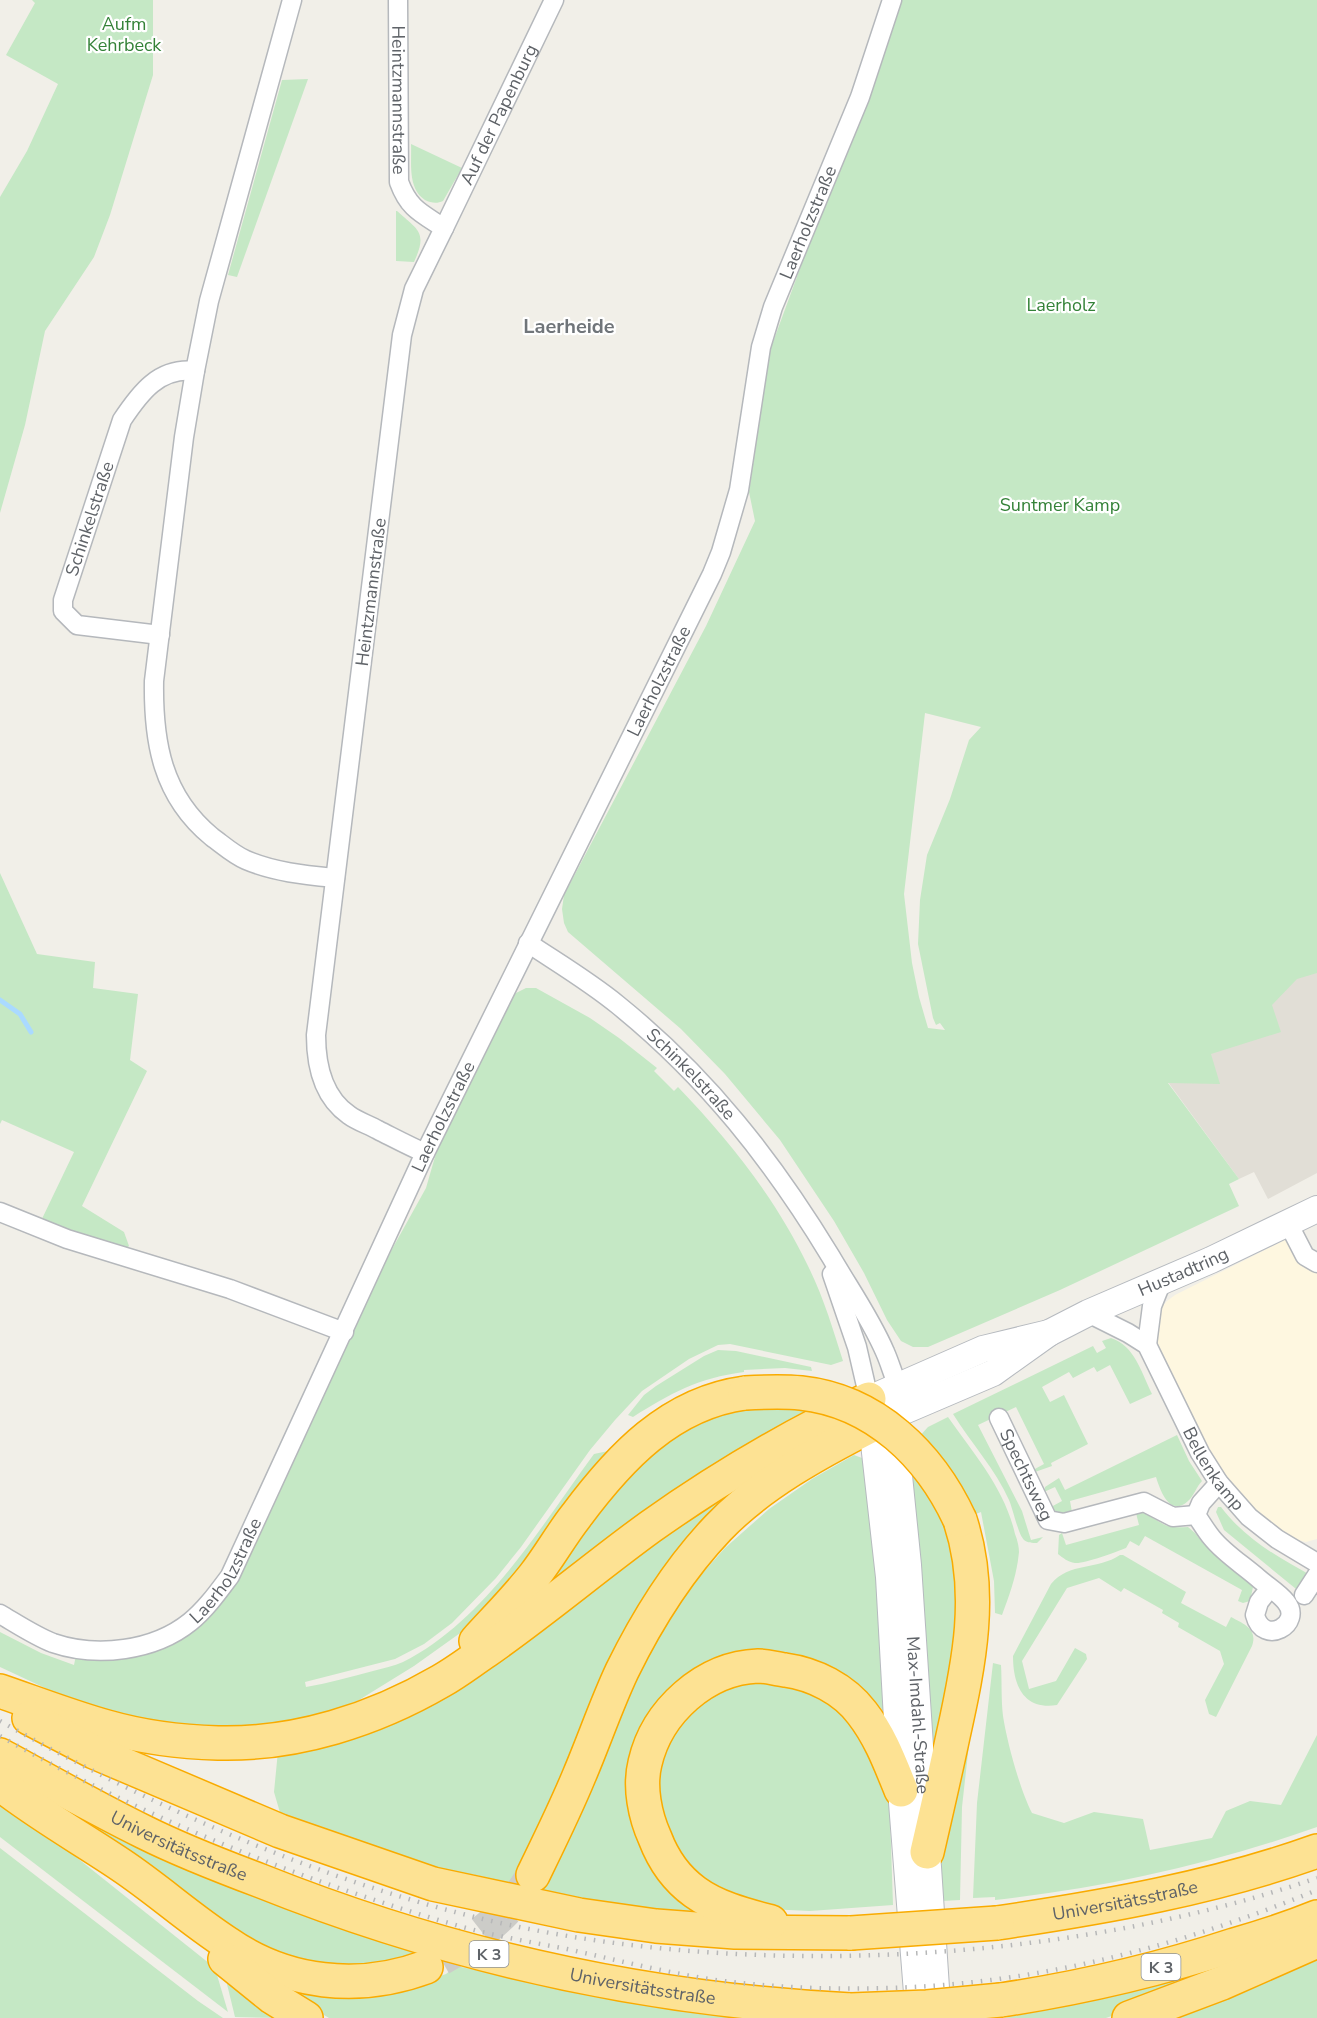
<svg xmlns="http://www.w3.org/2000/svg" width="1317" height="2018" viewBox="0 0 1317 2018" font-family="'Nunito Sans',sans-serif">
<rect width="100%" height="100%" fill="#f1efe8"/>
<polygon fill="#fef7e0" points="1287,1239 1317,1270 1317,1539 1306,1542 1290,1538 1266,1520 1244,1500 1225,1477 1212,1457 1156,1342 1161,1308 1167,1301 1175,1295"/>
<polygon fill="#e1ded6" points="1317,878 1317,1173 1268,1199 1254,1172 1239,1179 1168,1082"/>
<g fill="#c5e8c5" fill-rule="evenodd">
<polygon points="32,0 153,0 153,75 110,215 94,257 45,331 25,425 0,513 0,197 27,151 58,84 6,55 35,3"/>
<path d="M 902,0 L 1317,0 L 1317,973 L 1297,979 L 1272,1005 L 1281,1032 L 1211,1054 L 1220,1084 L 1168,1083 L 1239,1179 L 1229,1184 L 1239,1206 L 1060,1290 L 928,1347 L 913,1347 L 901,1341 L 887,1320 L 864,1273 L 834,1221 L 780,1140 L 725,1074 L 681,1029 L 568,932 L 564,923 L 562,909 L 564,895 L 706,626 L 755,521 L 749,492 L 769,353 L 813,233 L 870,97 ZM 925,713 L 981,727 L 969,740 L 950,799 L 927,855 L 920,900 L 918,944 L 933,1018 L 936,1025 L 940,1023 L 945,1030 L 928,1028 L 919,997 L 912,963 L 904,894 Z"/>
<polygon points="308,79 237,277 228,275 282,80"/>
<path d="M 411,144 L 462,168 L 443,201 C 437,204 431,203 425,200 C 407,188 412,162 411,144 Z"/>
<path d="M 396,211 L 397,211 C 418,230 428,232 414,262 L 396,261 Z"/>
<polygon points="0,873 37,954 95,962 93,988 138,994 130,1060 147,1071 82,1206 124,1232 129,1246 124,1251 40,1223 74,1152 2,1120 0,1124"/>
<path d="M 526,988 L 536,988 L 590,1018 L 619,1038 L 657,1068 L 654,1071 L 674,1091 L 678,1087 C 729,1140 776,1199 808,1266 C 823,1296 833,1329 843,1361 L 831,1365 L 730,1344 L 718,1345 L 689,1359 L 642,1391 L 615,1420 L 590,1450 L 521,1547 L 496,1578 L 452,1623 L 424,1644 L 395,1659 L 305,1682 L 306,1687 C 329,1683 350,1677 373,1671 C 383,1668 394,1666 403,1662 C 486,1620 541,1526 594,1454 L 613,1450 L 495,1601 L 463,1631 L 414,1666 L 359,1700 L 339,1710 L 260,1728 L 183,1728 L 110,1713 L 75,1702 L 0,1667 L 0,1632 L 41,1653 L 74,1665 L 76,1655 L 109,1657 L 218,1603 L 391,1251 L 426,1188 L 441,1136 L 509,1001 L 516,993 Z"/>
<path d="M 1111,1338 C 1135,1346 1141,1372 1152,1394 L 1130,1404 L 1110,1365 L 1097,1372 L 1094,1367 L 1073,1378 L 1069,1372 L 1042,1387 L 1050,1402 L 1064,1395 L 1088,1444 L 1051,1463 L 1052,1466 L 1035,1472 L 1033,1470 L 1044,1464 L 1016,1407 L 978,1425 L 1022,1511 L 1031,1540 L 1043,1537 L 1037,1543 C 1032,1543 1028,1543 1024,1540 C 1018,1534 1013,1509 1009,1500 C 996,1470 971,1443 953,1414 L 1093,1346 L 1097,1353 L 1106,1348 L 1102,1341 Z"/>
<path d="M 718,1350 L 736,1351 L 811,1367 L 812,1371 L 785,1368 L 744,1370 L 744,1372 C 698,1378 671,1393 633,1417 L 628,1415 L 644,1395 L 656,1386 L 704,1356 Z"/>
<polygon points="722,1402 820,1407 500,1626 605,1487"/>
<path d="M 948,1417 C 974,1454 1005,1489 1015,1534 C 1017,1539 1019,1546 1019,1552 C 1017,1574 1010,1594 1002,1615 L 995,1613 L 994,1581 L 981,1512 L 951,1524 L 967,1576 L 934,1784 L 921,1568 L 910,1465 L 916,1440 L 928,1427 Z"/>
<path d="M 1177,1435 L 1189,1461 L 1202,1481 C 1196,1487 1194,1496 1188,1501 C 1170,1518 1160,1490 1156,1477 L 1070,1501 L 1072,1512 C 1064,1514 1057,1514 1051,1507 L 1062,1501 L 1055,1487 L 1044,1492 L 1045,1487 L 1059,1478 L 1065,1490 Z"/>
<polygon points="793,1445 711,1525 519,1885 471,1874 469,1879 281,1816 274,1792 278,1751 321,1738"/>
<path d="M 854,1455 L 862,1458 L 867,1472 L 888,1718 C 868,1687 834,1661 797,1655 C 783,1653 768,1654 754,1653 L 634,1764 L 707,1917 L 655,1912 L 537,1889 L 660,1628 L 692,1585 L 725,1548 L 769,1509 L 812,1479 Z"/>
<path d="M 1218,1507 L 1221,1507 C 1244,1538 1279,1558 1312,1576 L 1301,1593 L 1224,1530 L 1216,1512 Z"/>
<path d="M 1141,1512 C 1163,1521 1160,1529 1188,1527 L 1195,1533 L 1202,1542 L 1250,1581 L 1253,1587 L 1250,1601 L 1243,1603 L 1238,1601 L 1242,1590 L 1145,1536 L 1139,1546 L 1130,1541 L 1126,1548 C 1116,1552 1084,1564 1075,1563 C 1068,1562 1063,1558 1058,1554 L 1059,1535 L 1062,1533 L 1066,1545 L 1139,1525 L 1136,1513 Z"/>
<path d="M 1120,1555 L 1123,1555 L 1186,1592 L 1181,1603 L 1226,1627 L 1231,1617 C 1244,1624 1258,1629 1252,1646 L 1216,1717 L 1209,1714 L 1205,1700 L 1224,1664 L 1220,1651 L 1178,1627 L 1179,1623 L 1162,1613 L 1163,1610 L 1124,1588 L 1121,1592 L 1099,1578 L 1067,1588 L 1022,1661 L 1029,1689 L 1056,1681 L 1075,1648 L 1086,1654 L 1087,1659 L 1057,1705 C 1024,1710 1013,1686 1013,1656 L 1051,1584 C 1069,1562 1098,1570 1120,1555 Z"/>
<path d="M 993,1663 L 1001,1665 C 1002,1681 1001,1699 1003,1716 C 1007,1742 1020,1790 1032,1813 L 1064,1823 L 1094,1812 L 1143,1819 L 1150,1850 L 1212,1838 L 1226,1811 L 1250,1801 L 1281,1805 L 1317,1735 L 1317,1827 C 1213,1864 1105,1888 995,1900 L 995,1897 L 973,1898 L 977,1803 Z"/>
<polygon points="761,1675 845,1701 889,1787 893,1905 810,1911 767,1909 699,1882 662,1831 655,1782 666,1741 697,1701"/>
<polygon points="968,1732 970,1735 962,1807 960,1900 942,1901 941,1864 944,1835"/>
<path d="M 15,1783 C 88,1827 167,1859 246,1890 C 307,1914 368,1937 430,1958 L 407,1968 L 296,1970 Z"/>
<polygon points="0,1800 41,1829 210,1964 217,1975 228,2012 0,1837"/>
<polygon points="0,1848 198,2001 223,2018 0,2018"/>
<polygon points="1317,1952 1317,2018 1159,2018"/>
<polygon points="1235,1963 1162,1998 1106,2018 1004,2018 1102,1999"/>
<polygon points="456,1966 646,2005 733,2018 329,2018 284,1991 418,1984 446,1974"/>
<polygon points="226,1980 281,2018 235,2017"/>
</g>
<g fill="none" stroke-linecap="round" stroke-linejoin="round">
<polyline stroke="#aadaff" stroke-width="5" points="0,1000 20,1014 31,1032"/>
<path stroke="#ccccc8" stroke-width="33" stroke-dasharray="33 16" stroke-linecap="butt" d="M 441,1959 C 475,1940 508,1915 529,1881"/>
<defs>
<g id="street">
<path d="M 292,0 L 209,301 L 195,371 L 184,437 L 154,681 C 153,742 162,796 212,837 C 223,845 234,855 246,860 C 274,872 305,875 335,878"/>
<path id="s1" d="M 398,0 L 399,182 C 409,209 421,213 444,228 L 414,289 L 402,335 L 316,1035 C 316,1064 323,1097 349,1115 C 357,1121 369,1125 378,1130 C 394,1138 409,1146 425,1153"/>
<path id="s2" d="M 444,228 L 554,0"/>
<path id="s3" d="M 160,635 L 77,625 L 63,611 L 63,600 L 122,420 C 140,393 159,367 195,371"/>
<path id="s4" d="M 528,943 C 558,963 590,982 618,1005 C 707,1077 772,1160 831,1257 C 849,1288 871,1319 885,1352 C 890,1363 893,1375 898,1386"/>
<polyline points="0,1212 67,1239 230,1289 344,1332"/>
<polyline points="1288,1223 1305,1256 1317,1263"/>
<polyline points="832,1274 857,1347 869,1399"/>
<path id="s5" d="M 1088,1313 L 1128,1333 L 1147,1345 L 1200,1453 L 1219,1483 L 1249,1517 L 1277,1539 L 1317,1563"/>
<polyline points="1147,1345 1152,1306 1162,1281"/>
<path id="s6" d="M 999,1418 L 1048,1520 L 1064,1523 L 1144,1502 L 1173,1517 L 1196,1515 C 1201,1522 1206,1531 1212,1538 C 1224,1553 1243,1565 1258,1578 C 1267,1586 1279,1593 1286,1602 C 1304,1624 1263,1647 1255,1615 L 1259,1602 L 1270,1588"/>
<polyline points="1196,1515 1201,1503 1219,1483"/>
<polyline points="1304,1595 1317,1575"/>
<path id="s7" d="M 0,1614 C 17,1624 35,1636 53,1643 C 97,1658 154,1651 190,1622 C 206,1609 218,1592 230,1576 L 425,1153 L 712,574 L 721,552 L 739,490 L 761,347 L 773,307 L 860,97 L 892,0"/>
</g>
<g id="secondary">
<path id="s8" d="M 898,1386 L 896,1446 L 908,1565 L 938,2018"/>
<path id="s9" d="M 883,1420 L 993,1373 L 1049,1333 L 1088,1313 L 1211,1260 L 1317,1209"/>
<polyline points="919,2018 901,1790 889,1577 869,1399 983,1349 1049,1333"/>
</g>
<g id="highway">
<path d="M 476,1641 C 495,1620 516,1599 534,1576 C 549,1557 561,1535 576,1516 C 619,1458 670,1403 745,1393"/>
<path d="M 0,1691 C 35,1703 71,1717 107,1727 C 142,1737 181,1742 218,1743 C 296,1745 374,1720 441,1681 C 457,1672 471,1661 486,1651 C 542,1612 595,1567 650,1527 C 719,1478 792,1435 869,1399"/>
<polyline points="29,1718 94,1752 280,1831 433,1884 579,1915 656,1926 735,1932 851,1933"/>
<path id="s10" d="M 0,1755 C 48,1781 95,1808 144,1832 C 182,1851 221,1866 261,1881 C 449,1956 649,2000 851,2010"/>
<path d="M 0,1784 C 38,1814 81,1838 121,1865 C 157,1889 190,1919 227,1943 C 286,1984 359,1992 426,1967"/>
<path d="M 927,1852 C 936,1813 945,1774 953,1736 C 969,1664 984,1592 960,1520"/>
<path d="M 533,1875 C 549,1842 565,1810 579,1776 C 594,1741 606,1705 622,1671 C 647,1620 679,1569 718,1528 C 760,1484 819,1452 872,1425"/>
<path d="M 771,1922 C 745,1915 717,1908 695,1892 C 677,1879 663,1859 655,1838 C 645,1816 639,1787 645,1763 C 657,1711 705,1668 758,1666 C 767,1666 776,1669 785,1670 C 814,1674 844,1689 862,1713 C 880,1736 890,1763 901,1790"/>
<path id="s11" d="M 997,1923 C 1105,1907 1214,1888 1317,1851"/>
<polyline points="225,1959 272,1997 306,2018"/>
<path d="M 1001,2000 C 1081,1988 1158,1970 1234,1945 C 1262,1937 1290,1928 1317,1917"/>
<polyline points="1129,2018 1222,1983 1317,1941"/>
</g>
</defs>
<use href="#street" stroke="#b5b8bc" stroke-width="21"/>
<use href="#secondary" stroke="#b6babf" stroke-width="28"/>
<use href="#highway" stroke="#f9ab00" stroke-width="36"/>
<use href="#street" stroke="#fff" stroke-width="18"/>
<use href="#secondary" stroke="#fff" stroke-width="26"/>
<use href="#highway" stroke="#fde293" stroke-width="33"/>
<g stroke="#b6b7b8" stroke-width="4.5" stroke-dasharray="1.5 8" stroke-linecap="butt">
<path d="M 0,1721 C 142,1801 298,1871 455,1912 C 721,1982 1057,1967 1317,1878"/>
<path d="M 0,1736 C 145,1818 299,1880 459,1926 C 494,1936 531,1942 567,1949 C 612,1959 656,1970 702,1978 C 774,1989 856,1991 930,1986 C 1063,1977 1193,1941 1317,1890"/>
</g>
<defs>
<g id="highway-bridge">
<path d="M 745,1393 C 763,1392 782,1391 801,1393 C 875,1401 930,1455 960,1520"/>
<polyline points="851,1933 997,1923"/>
<polyline points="851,2010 927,2007 1001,2000"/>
</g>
</defs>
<use href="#highway-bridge" stroke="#f9ab00" stroke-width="36" stroke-linecap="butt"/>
<use href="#highway-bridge" stroke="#fde293" stroke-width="33"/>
</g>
<g text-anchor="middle" stroke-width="4.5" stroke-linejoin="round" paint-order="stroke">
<g fill="#fff" stroke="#8f9295" stroke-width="1.5">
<rect x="469.5" y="1941" width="39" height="26" rx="4.5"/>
<rect x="1141.5" y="1954" width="39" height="26" rx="4.5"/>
</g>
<g font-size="16" font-weight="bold" fill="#5f6368">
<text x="489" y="1960">K 3</text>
<text x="1161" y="1973">K 3</text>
</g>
<g font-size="18" fill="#348238" stroke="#fff">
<text x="124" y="30">Aufm<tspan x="124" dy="21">Kehrbeck</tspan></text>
<text x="1061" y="311">Laerholz</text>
<text x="1060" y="511">Suntmer Kamp</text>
</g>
<g font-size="18" fill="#5f6368" stroke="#fff">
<text dy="6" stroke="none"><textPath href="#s1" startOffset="100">Heintzmannstraße</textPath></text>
<text dy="6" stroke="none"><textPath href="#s2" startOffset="126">Auf der Papenburg</textPath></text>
<text dy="6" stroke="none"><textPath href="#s7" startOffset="1744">Laerholzstraße</textPath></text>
<text dy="6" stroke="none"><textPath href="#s3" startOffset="200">Schinkelstraße</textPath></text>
<text transform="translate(371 592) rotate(-83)" y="6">Heintzmannstraße</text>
<text dy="6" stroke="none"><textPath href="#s7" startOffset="1258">Laerholzstraße</textPath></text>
<text dy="6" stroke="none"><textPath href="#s4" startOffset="210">Schinkelstraße</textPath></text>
<text dy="6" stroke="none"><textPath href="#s7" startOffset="772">Laerholzstraße</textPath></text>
<text dy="6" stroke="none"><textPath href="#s9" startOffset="336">Hustadtring</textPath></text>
<text dy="6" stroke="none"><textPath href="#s5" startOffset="208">Bellenkamp</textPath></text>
<text dy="6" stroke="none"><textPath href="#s6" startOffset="63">Spechtsweg</textPath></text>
<text dy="6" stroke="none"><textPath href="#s7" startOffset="268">Laerholzstraße</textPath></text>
<text dy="6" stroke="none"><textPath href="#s8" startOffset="330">Max-Imdahl-Straße</textPath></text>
<text dy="6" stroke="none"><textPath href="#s10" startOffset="201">Universitätsstraße</textPath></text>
<text dy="6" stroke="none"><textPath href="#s11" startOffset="130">Universitätsstraße</textPath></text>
<text dy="6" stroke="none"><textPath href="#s10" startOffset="687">Universitätsstraße</textPath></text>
</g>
<g font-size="20" font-weight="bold" fill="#70757a" stroke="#fff">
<text x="569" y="333">Laerheide</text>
</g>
</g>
</svg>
